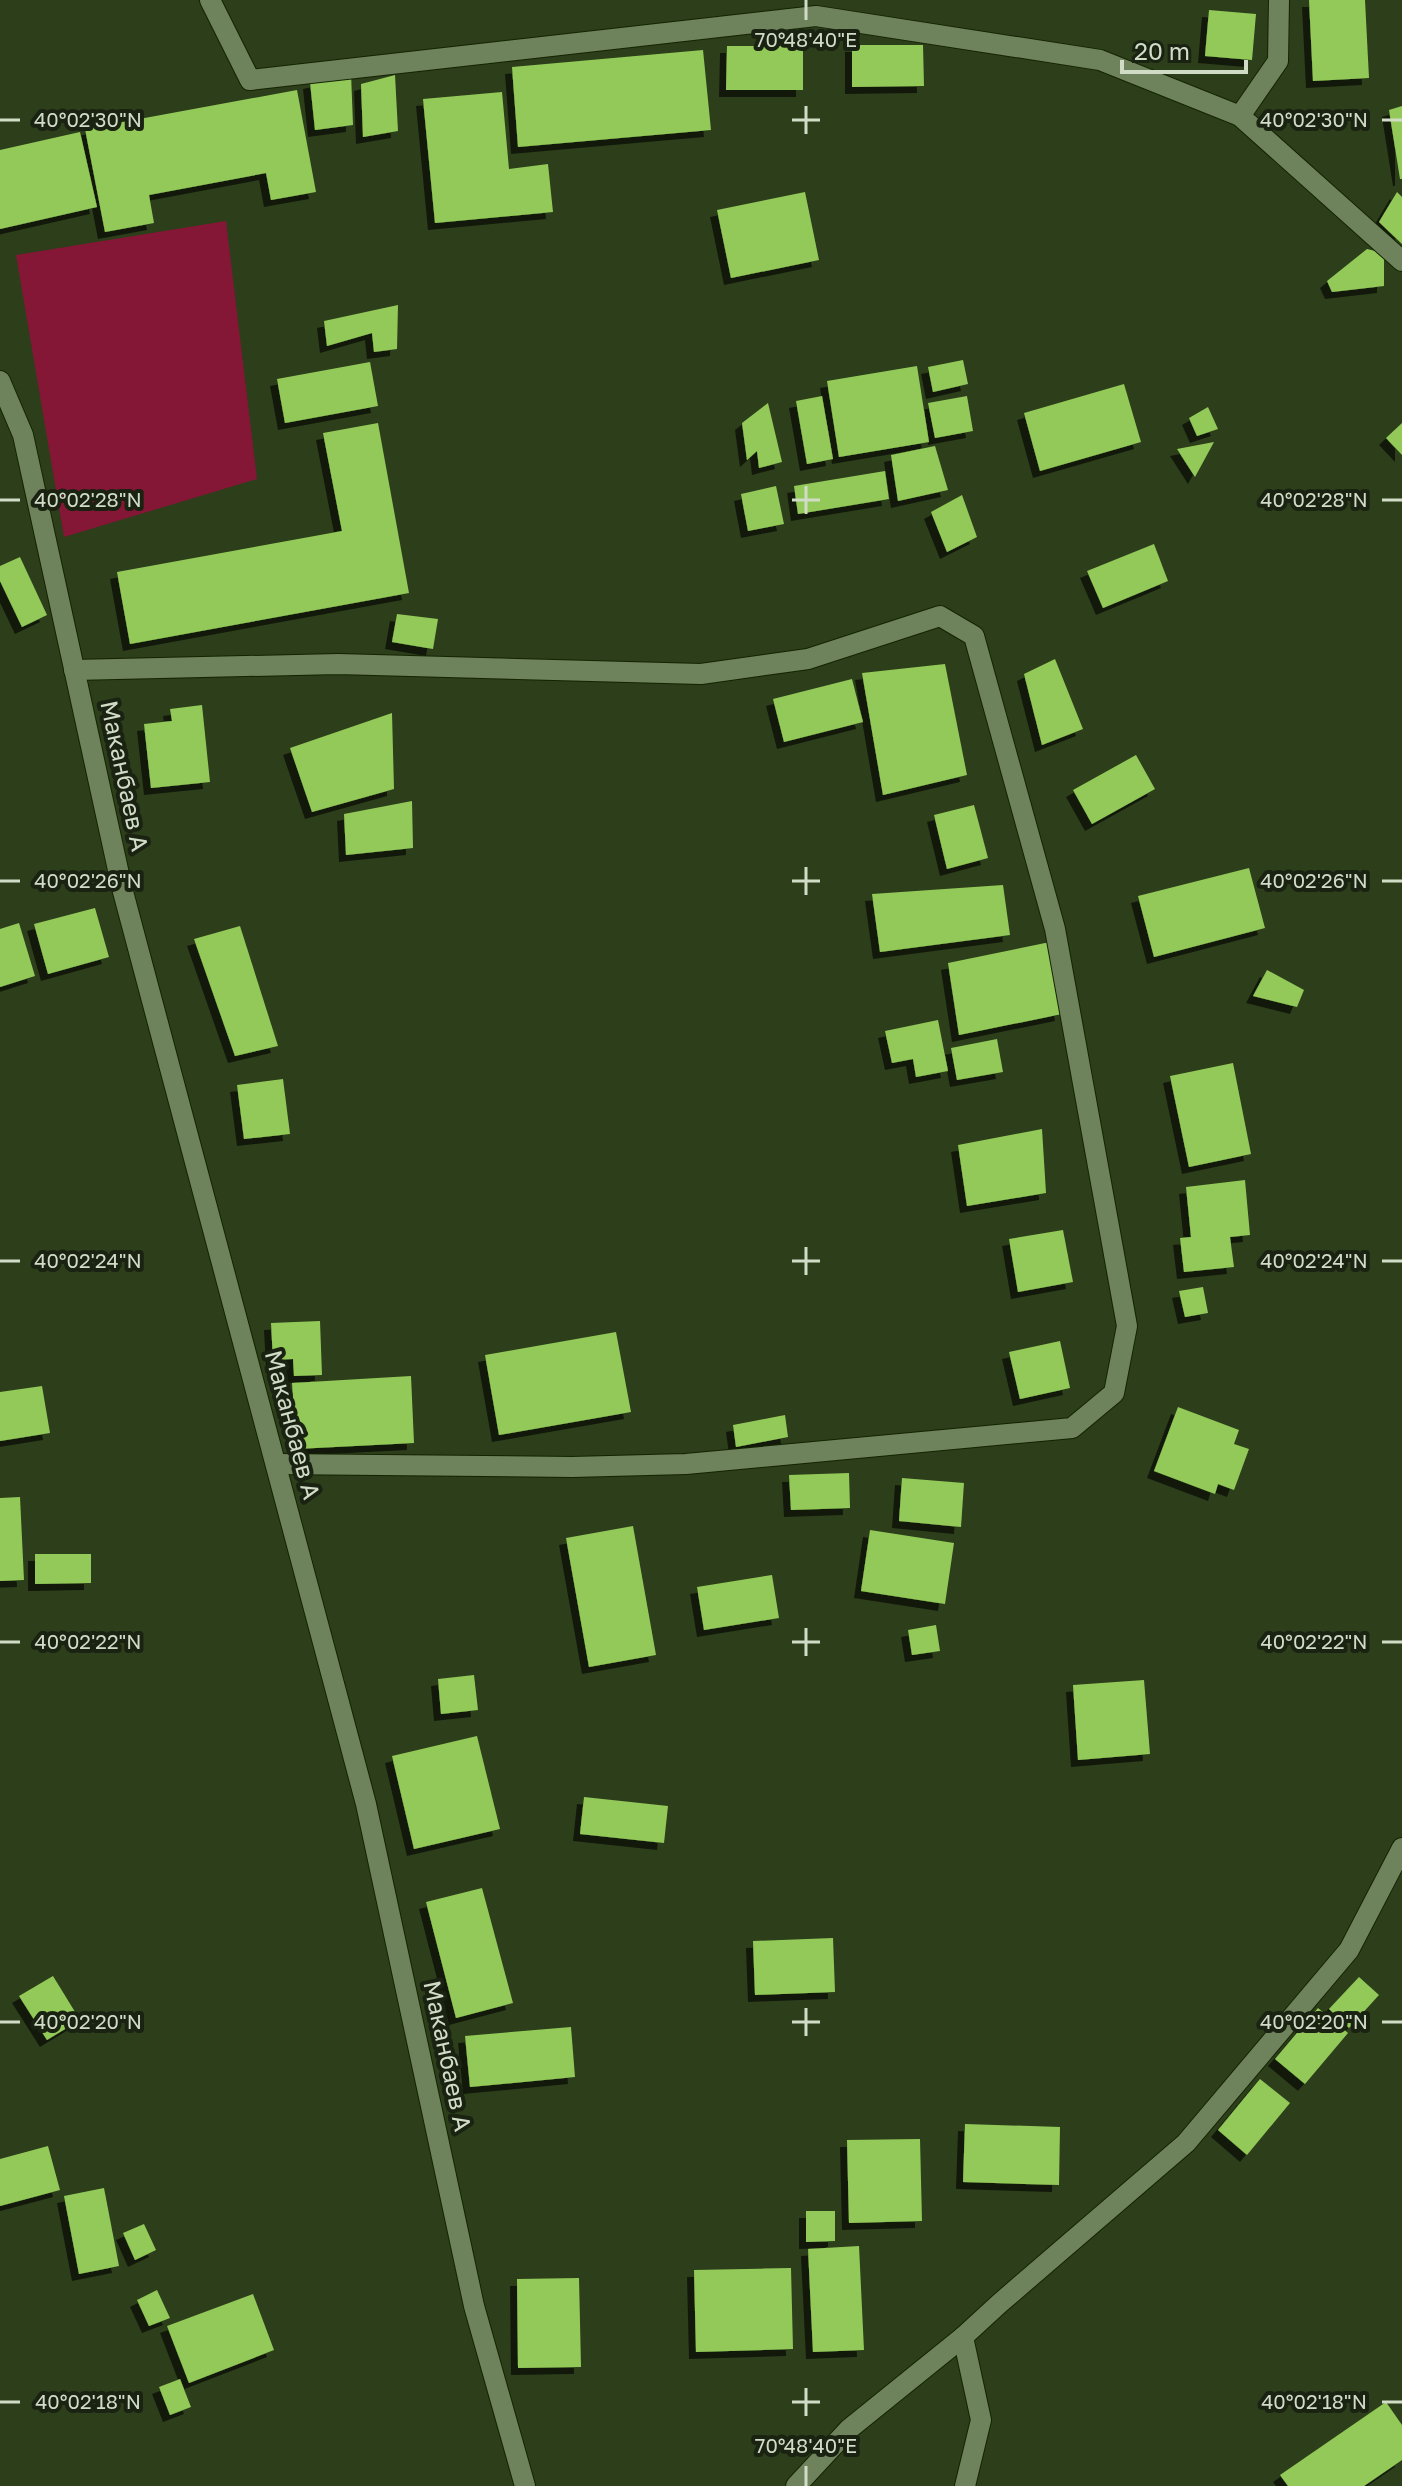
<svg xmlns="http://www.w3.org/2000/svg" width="1402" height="2486" viewBox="0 0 1402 2486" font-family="'Golos Text',sans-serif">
<defs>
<filter id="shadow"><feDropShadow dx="-7" dy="7" stdDeviation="0" flood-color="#0009"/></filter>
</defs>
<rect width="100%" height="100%" fill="#2c3e1a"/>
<polygon fill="#851736" points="226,221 257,479 64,537 16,255"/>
<g fill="#93c959" filter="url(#shadow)">
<polygon points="1309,0 1365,0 1369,78 1313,81"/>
<polygon points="1209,10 1256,14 1252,60 1205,56"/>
<polygon points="852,45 923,45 924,86 852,87"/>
<polygon points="727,46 803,46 803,90 726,90"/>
<polygon points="703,50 711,130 518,147 512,67"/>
<polygon points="351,73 353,125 315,130 310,82"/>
<polygon points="395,75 398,131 363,137 361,84"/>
<polygon points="297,90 316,192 271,200 266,173 149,195 154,223 105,232 85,129"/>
<polygon points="502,92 509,169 548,164 553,212 435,223 423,99"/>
<polygon points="1402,106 1402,179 1400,179 1389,110"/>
<polygon points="80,132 97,207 0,229 0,150"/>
<polygon points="805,192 819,260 731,278 717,210"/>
<polygon points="1397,192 1402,197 1402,244 1379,222"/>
<polygon points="1367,249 1384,253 1384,286 1332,292 1327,281"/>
<polygon points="398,305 397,349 374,352 372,333 327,346 324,321"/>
<polygon points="963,360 968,384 933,392 928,367"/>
<polygon points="370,362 378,406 285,423 277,379"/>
<polygon points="917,366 929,442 839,457 827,381"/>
<polygon points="1124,384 1141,442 1040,471 1024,413"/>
<polygon points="822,396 833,459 807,464 796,401"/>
<polygon points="967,396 973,431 935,438 928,403"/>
<polygon points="768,403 782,462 759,468 757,451 747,460 742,423"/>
<polygon points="1208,407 1218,429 1197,436 1189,418"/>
<polygon points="378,423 409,593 130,644 117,572 342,531 323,433"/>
<polygon points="1402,423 1402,455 1386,438"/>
<polygon points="1214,442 1195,477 1177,449"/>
<polygon points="935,446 948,490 898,501 891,455"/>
<polygon points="885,471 889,499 798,514 794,486"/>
<polygon points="776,486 784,524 748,531 741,494"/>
<polygon points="962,495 977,537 947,552 931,512"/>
<polygon points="1154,544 1168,581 1103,608 1087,571"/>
<polygon points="20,557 47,615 22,627 0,581 0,566"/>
<polygon points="397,614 438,619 433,649 392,642"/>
<polygon points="1055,659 1083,729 1042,745 1024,674"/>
<polygon points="945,664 967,775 883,795 862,673"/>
<polygon points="852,679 863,722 784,742 773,699"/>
<polygon points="202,705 210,782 151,788 144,724 172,721 170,709"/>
<polygon points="392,713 394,789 312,812 290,748"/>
<polygon points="1136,755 1155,789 1092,824 1073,790"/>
<polygon points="412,801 413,848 346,855 344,814"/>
<polygon points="974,805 988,858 947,869 934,815"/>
<polygon points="1249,868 1265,928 1154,957 1138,896"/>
<polygon points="1003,885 1010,935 880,952 872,894"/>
<polygon points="95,908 109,957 48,974 34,924"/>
<polygon points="19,923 35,976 0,987 0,929"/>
<polygon points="240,926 278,1046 235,1056 194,939"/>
<polygon points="1050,942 1062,1014 959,1035 948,963"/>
<polygon points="1267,970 1304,990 1297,1007 1253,996"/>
<polygon points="938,1020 948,1071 916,1077 913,1059 892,1063 885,1031"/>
<polygon points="997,1039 1003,1072 957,1080 951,1048"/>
<polygon points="1233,1063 1251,1154 1189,1167 1170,1076"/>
<polygon points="283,1079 290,1134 244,1139 237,1085"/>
<polygon points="1042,1129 1046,1193 967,1206 958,1145"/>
<polygon points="1245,1180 1250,1235 1230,1237 1234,1267 1184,1272 1180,1238 1191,1237 1186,1187"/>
<polygon points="1063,1230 1073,1282 1018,1292 1009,1239"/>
<polygon points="1203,1287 1208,1313 1185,1317 1179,1291"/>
<polygon points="320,1321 322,1375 294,1376 293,1359 273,1360 271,1323"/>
<polygon points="616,1332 631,1412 499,1435 485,1355"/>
<polygon points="1060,1341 1070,1388 1020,1399 1009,1352"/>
<polygon points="411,1376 414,1443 296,1449 292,1383"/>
<polygon points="42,1386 50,1433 0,1441 0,1392"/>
<polygon points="1178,1407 1239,1430 1234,1444 1249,1449 1234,1490 1218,1484 1215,1494 1154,1471"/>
<polygon points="785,1415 788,1437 736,1447 733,1425"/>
<polygon points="849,1473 850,1508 791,1510 789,1475"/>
<polygon points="902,1478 964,1483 961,1527 899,1521"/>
<polygon points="20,1497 24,1580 0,1581 0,1498"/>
<polygon points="633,1526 656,1655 589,1667 566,1538"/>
<polygon points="870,1530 954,1543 945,1604 861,1591"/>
<polygon points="35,1554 91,1554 91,1583 35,1584"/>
<polygon points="772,1575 779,1618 704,1630 697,1587"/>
<polygon points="936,1625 940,1651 912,1655 908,1630"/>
<polygon points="474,1675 478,1710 441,1714 438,1679"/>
<polygon points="1144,1680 1150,1754 1078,1760 1073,1685"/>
<polygon points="477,1736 500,1829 414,1849 392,1756"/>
<polygon points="584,1797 668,1806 664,1843 580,1834"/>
<polygon points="482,1888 513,2003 456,2018 426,1902"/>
<polygon points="833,1938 835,1992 755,1995 753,1941"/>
<polygon points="53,1976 80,2020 47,2040 19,1996"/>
<polygon points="1359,1977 1379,1995 1349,2028 1329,2009"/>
<polygon points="1318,2008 1348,2033 1305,2084 1275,2059"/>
<polygon points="571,2027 575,2077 470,2087 465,2036"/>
<polygon points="1260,2079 1290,2103 1247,2155 1218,2130"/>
<polygon points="965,2124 1060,2127 1059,2185 963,2182"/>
<polygon points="920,2139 922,2221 849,2223 847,2140"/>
<polygon points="48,2146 60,2190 0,2206 0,2159"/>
<polygon points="104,2188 119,2266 79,2274 64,2196"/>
<polygon points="806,2211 835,2211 835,2241 806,2242"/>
<polygon points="144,2224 156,2250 135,2260 123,2233"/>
<polygon points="859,2246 864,2350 813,2352 808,2249"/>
<polygon points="791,2268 793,2349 696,2352 694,2270"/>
<polygon points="579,2278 581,2367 518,2368 517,2279"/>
<polygon points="157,2290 170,2318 149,2326 137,2300"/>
<polygon points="253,2294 274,2350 189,2383 167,2326"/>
<polygon points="180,2379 191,2407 170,2415 159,2387"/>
<polygon points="1386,2402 1402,2425 1402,2460 1364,2486 1288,2486 1280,2475"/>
</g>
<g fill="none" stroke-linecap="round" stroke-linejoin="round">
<defs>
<g id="minor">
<polyline points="210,0 250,80 816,16 1100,60 1240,116 1402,261"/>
<polyline points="1240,116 1278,61 1279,0"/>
<polyline points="0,381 23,435 122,888 366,1804 474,2306 525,2486"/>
<polyline points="74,670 338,664 701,674 808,659 940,616 974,636 1055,929 1127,1326 1114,1393 1072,1428 686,1464 572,1467 276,1464"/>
<polyline points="963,2337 981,2420 965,2486"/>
<polyline points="796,2486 849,2429 963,2337 1000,2303 1186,2143 1349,1950 1402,1848"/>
</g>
</defs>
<use href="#minor" stroke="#142402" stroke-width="22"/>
<use href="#minor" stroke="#6e825c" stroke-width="20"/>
</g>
<path fill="none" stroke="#d1dcc7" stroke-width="3" d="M 806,0 L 806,20M 806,106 L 806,134M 0,120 L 20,120M 792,120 L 820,120M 1382,120 L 1402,120M 806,486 L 806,514M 0,500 L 20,500M 792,500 L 820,500M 1382,500 L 1402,500M 806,867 L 806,895M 0,881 L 20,881M 792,881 L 820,881M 1382,881 L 1402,881M 806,1247 L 806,1275M 0,1261 L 20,1261M 792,1261 L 820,1261M 1382,1261 L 1402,1261M 806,1628 L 806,1656M 0,1642 L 20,1642M 792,1642 L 820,1642M 1382,1642 L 1402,1642M 806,2008 L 806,2036M 0,2022 L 20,2022M 792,2022 L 820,2022M 1382,2022 L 1402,2022M 806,2388 L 806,2416M 0,2402 L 20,2402M 792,2402 L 820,2402M 1382,2402 L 1402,2402M 806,2466 L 806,2486"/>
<g text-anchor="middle" stroke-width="8" stroke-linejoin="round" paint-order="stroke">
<g font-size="24" fill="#d1dcc7" stroke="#1a2212">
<text transform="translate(124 776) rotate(78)" y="8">Маканбаев А</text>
<text transform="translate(292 1425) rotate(75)" y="8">Маканбаев А</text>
<text transform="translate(447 2056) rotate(78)" y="8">Маканбаев А</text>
</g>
</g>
<g font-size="20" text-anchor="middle" fill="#d1dcc7" stroke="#1a2212" stroke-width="8" stroke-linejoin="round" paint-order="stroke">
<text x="806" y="47">70°48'40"E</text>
<text x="88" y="127">40°02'30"N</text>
<text x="1314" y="127">40°02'30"N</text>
<text x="88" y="507">40°02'28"N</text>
<text x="1314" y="507">40°02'28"N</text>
<text x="88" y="888">40°02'26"N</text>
<text x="1314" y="888">40°02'26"N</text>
<text x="88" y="1268">40°02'24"N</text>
<text x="1314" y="1268">40°02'24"N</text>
<text x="88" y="1649">40°02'22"N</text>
<text x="1314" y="1649">40°02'22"N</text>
<text x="88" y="2029">40°02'20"N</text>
<text x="1314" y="2029">40°02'20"N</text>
<text x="88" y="2409">40°02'18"N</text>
<text x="1314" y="2409">40°02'18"N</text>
<text x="806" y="2453">70°48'40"E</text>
</g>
<path d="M1122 60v12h124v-12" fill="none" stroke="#d1dcc7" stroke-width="4"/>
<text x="1134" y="60" font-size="24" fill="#d1dcc7" stroke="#1a2212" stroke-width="6" paint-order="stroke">20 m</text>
</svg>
